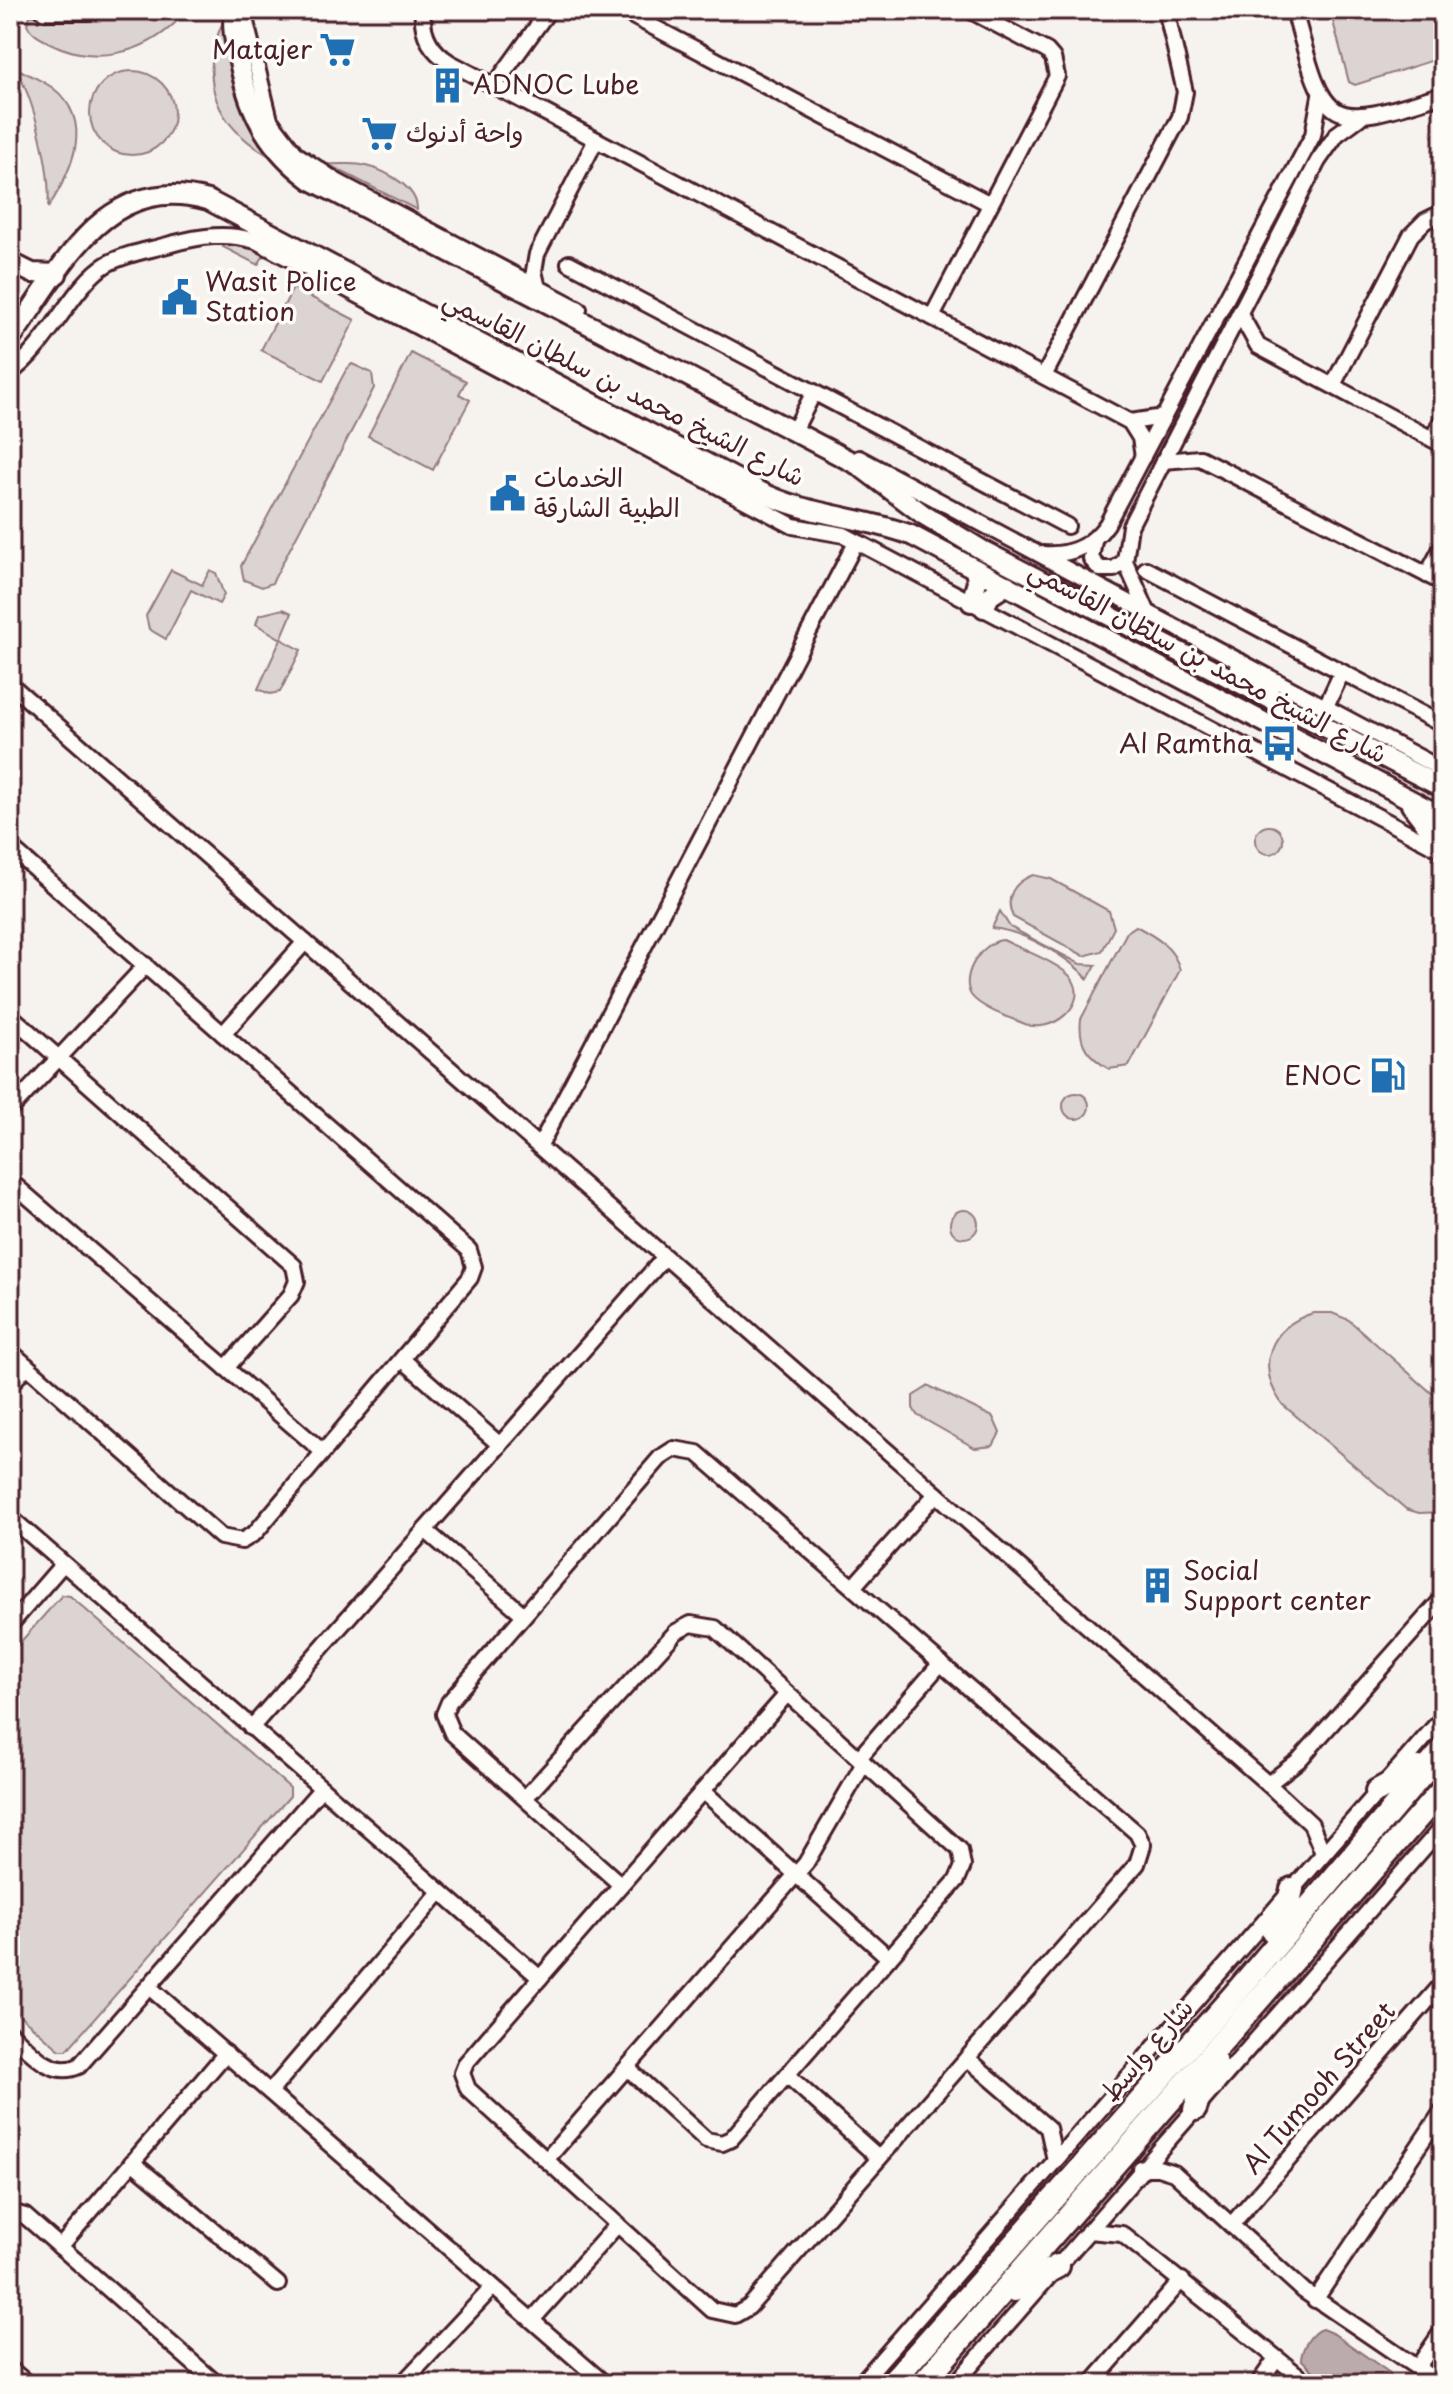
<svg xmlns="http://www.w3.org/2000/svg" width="1453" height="2394" viewBox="0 0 1453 2394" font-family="'Playpen Sans','Playpen Sans Arabic',sans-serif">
<rect width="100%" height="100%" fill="#f6f3ef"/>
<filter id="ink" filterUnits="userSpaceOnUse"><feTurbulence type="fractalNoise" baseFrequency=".0125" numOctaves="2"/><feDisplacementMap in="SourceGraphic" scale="16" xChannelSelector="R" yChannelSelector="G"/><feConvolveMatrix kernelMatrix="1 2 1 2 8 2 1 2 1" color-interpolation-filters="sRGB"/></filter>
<g filter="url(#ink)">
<g fill="#dcd4d2" stroke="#937a7e" stroke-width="2">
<path d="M 108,10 L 175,10 L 176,22 C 142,55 93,65 50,43 C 40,38 31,34 27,24 L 30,16 Z"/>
<polygon points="1330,10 1443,10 1443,57 1355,85 1349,82"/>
<path d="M 225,17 L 277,160 C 216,129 195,81 225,17 Z"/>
<path d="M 14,67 C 27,74 42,80 53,88 C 96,122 71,172 48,208 C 52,173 34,96 14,67 Z"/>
<circle cx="132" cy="113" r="42"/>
<path d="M 327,164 C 339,165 355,162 366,166 C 387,171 418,188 417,210 Z"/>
<polygon points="229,239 268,248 258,265 223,247"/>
<polygon points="293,288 355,320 323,381 261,350"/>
<polygon points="411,353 466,381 459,394 470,400 433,470 368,436"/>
<polygon points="352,364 372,373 374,388 272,583 262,587 244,580 241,566 346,370"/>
<polygon points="171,570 202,585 210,570 216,573 224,595 219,604 191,590 166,639 149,629 146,616"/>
<polygon points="283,609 292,613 281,639 301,650 280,692 270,694 258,689 281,639 256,624 259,615"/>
<circle cx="1269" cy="840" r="14"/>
<path d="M 1033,875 L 1051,879 L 1109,911 L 1114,928 L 1102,951 L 1084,956 L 1013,917 C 1004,897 1014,882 1033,875 Z"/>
<path d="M 1000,911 L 1010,927 L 1080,964 L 1096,965 L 1088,979 C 1068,956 1023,931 992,928 Z"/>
<path d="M 1136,926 C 1156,937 1174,947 1180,970 L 1129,1066 L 1109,1069 C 1088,1056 1078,1045 1081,1019 L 1127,932 Z"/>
<path d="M 1003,940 C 1019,948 1064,965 1072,979 C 1090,1005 1050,1035 1025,1024 C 1010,1018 980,1008 971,995 C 959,975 983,941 1003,940 Z"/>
<circle cx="1076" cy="1106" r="13"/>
<circle cx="964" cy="1224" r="14"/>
<path d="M 1313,1313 L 1332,1313 L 1349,1320 L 1443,1403 L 1443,1512 L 1419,1513 L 1406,1509 L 1282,1404 C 1255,1366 1269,1327 1313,1313 Z"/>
<polygon points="929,1386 993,1417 1000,1433 993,1446 975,1448 917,1415 913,1408 913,1396"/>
<polygon points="62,1595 70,1596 290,1788 290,1796 67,2050 60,2050 10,2007 10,1654"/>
</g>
<path fill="#bbabac" stroke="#8e7378" stroke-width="2" d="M 1322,2329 L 1334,2334 L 1390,2373 L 1392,2384 C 1354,2384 1328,2391 1301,2359 C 1302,2348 1311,2332 1322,2329 Z"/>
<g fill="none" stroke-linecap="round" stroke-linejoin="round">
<defs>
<g id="minor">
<polyline points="243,10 270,120 296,154 338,182 579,309"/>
<path d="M 423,10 C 421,33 430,50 449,62 L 1130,422 L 1140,438 L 1143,457"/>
<polyline points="621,10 990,204"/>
<path d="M 1294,10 C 1326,128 1325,132 1443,94"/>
<polyline points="494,86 549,10"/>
<polyline points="569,263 1067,526"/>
<polyline points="538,288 534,271 537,254 596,140"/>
<polyline points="1240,314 1258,346 1443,445"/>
<polyline points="932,317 1057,76 1053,58 1047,51 969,10"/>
<path d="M 10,373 C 49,345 73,284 107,264 C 126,253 151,250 171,244 C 201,236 226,232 256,241 L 793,526 L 844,535 L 1443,851"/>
<polyline points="1044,376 1180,117 1185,92 1166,10"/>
<polyline points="1333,385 1411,235 1425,221 1443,212"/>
<polyline points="1130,422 1164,417"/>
<polyline points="797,425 814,392"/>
<polyline points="1432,439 1443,418"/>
<polyline points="859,458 1443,770"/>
<polyline points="1163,461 1200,458 1443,583"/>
<polyline points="1094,540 1091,559 1100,569 1114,569 1125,561"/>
<path d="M 1043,554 C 1070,556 1091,547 1107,524 L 1313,135 L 1320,96"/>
<polyline points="1146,569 1443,725"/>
<polyline points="1427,575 1443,545"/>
<polyline points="1148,613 1125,561 1130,526 1318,161 1337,134 1359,118"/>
<polyline points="10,684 1268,1784 1311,1824 1323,1853"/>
<polyline points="1326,706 1342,672"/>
<polyline points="10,847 469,1250 474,1267 470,1278 255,1533 242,1541 221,1537 10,1351"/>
<polyline points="10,1015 294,1266 297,1281 291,1295 226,1368"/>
<polyline points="223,1034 305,942"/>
<polyline points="10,1110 146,965"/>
<polyline points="540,1145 856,542"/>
<polyline points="10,1181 323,1452"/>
<polyline points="402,1359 500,1445"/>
<polyline points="10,1385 27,1366"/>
<polyline points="10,1517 540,1978"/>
<polyline points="425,1530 524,1615"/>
<polyline points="853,1587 936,1494"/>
<polyline points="10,1625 62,1565"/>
<polyline points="251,1728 664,1258"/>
<polyline points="859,1758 941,1663"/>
<polyline points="1268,1784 1299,1760 1443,1598"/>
<polyline points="703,1791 889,1958"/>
<polyline points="525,1798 676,1632 691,1624 715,1628 960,1850 963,1866 957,1880 731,2139 722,2143 706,2140 627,2068"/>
<polyline points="621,1885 452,1733 444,1714 449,1702 660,1458 674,1449 697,1453 1137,1833 1143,1845 1137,1864 749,2307 735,2315 712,2310 468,2089 462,2073 466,2063 787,1694"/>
<polyline points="149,1987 605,2384"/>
<path d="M 10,2032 C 29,2050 51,2079 79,2066 L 321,1789"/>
<polyline points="967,2058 1048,2128 1055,2160"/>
<polyline points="787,2075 879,2158"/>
<polyline points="270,2092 440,1892"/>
<polyline points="546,2160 806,1863 864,1763"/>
<polyline points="132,2162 278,2284"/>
<polyline points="1140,2168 1158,2168 1174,2173 1304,2291 1441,2384"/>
<polyline points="10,2212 25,2216 217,2384"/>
<polyline points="1231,2225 1443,1983"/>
<polyline points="1088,2231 1122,2234 1309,2384"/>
<polyline points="60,2247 226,2053"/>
<polyline points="1315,2300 1443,2110"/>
<polyline points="532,2320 617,2225"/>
<polyline points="1417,2368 1443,2330"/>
<polyline points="10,2369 28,2384"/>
<polyline points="402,2384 493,2287"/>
<polyline points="860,2384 1443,1717"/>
<polyline points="955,2384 1443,1826"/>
<polyline points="1091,2384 1182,2280"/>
<polyline points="1258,2384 1275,2360"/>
</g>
<g id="major">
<polyline points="45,10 89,10"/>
<path d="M 234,10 C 231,29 236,47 240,66 C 250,115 270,150 311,180 L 858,465 L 924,515 L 982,550 L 1443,788"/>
<polyline points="10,262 32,273 57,274"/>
<path d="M 10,340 C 61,270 104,171 208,200 L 759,491 C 808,516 861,516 911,535 L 1443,817"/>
<polyline points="971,602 977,582 975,569"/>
<polyline points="984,608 990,596 1007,585"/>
<polyline points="1239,663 1269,691"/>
<polyline points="1411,805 1443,847"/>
</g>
<g id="highway">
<polyline points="1377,1791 1419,1768"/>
<polyline points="1273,1931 1287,1910 1292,1889"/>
<polyline points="1195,2109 1205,2080 1216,2064"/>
<polyline points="1014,2290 1058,2266"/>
<polyline points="890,2384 1233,1996 1443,1750"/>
<polyline points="922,2384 1443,1789"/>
</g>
</defs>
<use href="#minor" stroke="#4a1f2b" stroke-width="20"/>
<use href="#major" stroke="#4a1f2b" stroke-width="24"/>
<use href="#highway" stroke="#4a1f2b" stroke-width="28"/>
<use href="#minor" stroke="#fdfcf7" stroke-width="14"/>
<use href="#major" stroke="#fdfcf7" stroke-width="18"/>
<use href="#highway" stroke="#fdfcf7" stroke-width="22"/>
</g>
</g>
<defs>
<symbol id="supermarket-bare" viewBox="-9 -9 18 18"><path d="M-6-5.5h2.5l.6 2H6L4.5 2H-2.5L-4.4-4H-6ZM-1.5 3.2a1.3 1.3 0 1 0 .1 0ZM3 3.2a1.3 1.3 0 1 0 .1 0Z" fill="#1f6fb2" stroke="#fdfcf7" stroke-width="2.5" paint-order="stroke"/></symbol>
<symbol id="building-bare" viewBox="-9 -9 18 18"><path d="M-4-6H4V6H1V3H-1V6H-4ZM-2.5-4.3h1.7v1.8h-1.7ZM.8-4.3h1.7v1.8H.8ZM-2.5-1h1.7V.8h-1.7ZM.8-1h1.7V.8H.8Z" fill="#1f6fb2" stroke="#fdfcf7" stroke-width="2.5" paint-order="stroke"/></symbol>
<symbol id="civic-bare" viewBox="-9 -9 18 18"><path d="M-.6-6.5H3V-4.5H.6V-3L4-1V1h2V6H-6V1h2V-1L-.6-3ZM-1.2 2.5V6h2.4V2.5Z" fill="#1f6fb2" stroke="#fdfcf7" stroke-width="2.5" paint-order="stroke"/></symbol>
<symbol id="bus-bare" viewBox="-9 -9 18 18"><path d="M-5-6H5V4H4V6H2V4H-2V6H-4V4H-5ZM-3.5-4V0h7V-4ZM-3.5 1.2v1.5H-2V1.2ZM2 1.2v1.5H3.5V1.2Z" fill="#1f6fb2" stroke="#fdfcf7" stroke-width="2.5" paint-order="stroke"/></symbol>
<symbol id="fuel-bare" viewBox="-9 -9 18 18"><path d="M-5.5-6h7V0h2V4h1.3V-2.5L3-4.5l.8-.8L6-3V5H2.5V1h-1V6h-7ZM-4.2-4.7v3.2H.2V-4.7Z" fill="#1f6fb2" stroke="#fdfcf7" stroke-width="2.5" paint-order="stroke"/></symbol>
</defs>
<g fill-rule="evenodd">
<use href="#supermarket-bare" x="312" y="24" width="51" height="51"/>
<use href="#building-bare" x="422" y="60" width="51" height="51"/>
<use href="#supermarket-bare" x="354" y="108" width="51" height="51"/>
<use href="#civic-bare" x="154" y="272" width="51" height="51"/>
<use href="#civic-bare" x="482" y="468" width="51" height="51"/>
<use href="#bus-bare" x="1254" y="718" width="51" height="51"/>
<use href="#fuel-bare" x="1362" y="1050" width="51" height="51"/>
<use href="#building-bare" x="1132" y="1560" width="51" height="51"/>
</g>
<g text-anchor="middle" stroke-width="7" stroke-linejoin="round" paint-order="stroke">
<g font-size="26" fill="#4a1f2b" stroke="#fdfcf7" text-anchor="start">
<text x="312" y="59" text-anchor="end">Matajer</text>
<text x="473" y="94">ADNOC Lube</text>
<text x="406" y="142">واحة أدنوك</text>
<text x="205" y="291">Wasit Police<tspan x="205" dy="30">Station</tspan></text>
<text x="534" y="487">الخدمات<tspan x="534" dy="30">الطبية الشارقة</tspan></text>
<text x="1253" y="753" text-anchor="end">Al Ramtha</text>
<text x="1362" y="1085" text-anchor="end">ENOC</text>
<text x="1183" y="1580">Social<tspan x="1183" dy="30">Support center</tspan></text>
</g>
<g font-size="26" fill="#4a1f2b" stroke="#fdfcf7">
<text transform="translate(624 388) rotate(27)" y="9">شارع الشيخ محمد بن سلطان القاسمي</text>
<text transform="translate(1208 662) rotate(28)" y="9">شارع الشيخ محمد بن سلطان القاسمي</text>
<text transform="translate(1147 2050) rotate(-49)" y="9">شارع واسط</text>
<text transform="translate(1319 2088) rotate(-49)" y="9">Al Tumooh Street</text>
</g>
</g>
<rect width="1453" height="2394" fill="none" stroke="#fdfcf7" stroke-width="40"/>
<rect x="20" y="20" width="1413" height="2354" fill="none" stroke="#4a1f2b" stroke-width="3" filter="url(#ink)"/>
</svg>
